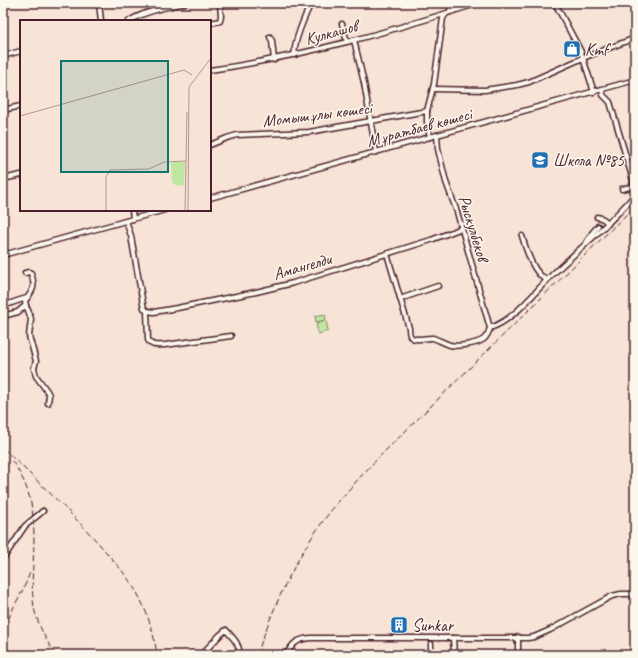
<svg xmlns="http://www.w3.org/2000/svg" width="638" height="658" viewBox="0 0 638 658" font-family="Caveat,sans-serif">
<rect width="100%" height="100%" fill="#f7e4d6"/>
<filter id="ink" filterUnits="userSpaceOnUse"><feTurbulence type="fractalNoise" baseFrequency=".025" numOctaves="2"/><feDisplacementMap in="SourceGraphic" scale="8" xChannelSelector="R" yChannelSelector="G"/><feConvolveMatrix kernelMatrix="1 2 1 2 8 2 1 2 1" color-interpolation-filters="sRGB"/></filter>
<g filter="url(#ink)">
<g fill="#c0e7a1" stroke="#858366">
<polygon points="325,314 326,320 316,322 315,316"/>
<polygon points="326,320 328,331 318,334 316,323"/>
</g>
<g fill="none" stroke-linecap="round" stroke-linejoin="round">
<defs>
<g id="minor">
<polyline points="99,3 101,21"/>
<polyline points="555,3 581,52 594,92"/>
<polyline points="450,12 451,3"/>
<path d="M 129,21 C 146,11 167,7 186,3"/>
<polyline points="210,23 220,21 221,16 220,3"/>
<polyline points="342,24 347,42"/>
<polyline points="270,37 272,41 274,60"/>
<polyline points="354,40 364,83 376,152"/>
<path d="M 295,55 C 292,44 306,14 311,3"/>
<polyline points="3,56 21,51"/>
<path d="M 210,70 C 302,57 391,31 479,3"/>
<polyline points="433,89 485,90 517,85 529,82 583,58 635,38"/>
<polyline points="602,89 603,95 610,102 635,187"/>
<polyline points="3,110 21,106"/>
<polyline points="437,135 438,149 446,182 457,212 490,328"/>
<polyline points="430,137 427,122 427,111 434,84 443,18 446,14"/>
<polyline points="210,145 227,138 237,135 309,132 427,111"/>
<polyline points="3,179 21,175"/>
<polyline points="622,189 634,186"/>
<polyline points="210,198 635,80"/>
<polyline points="132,210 133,219"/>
<path d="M 597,217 C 602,218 605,219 608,224"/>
<path d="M 126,221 L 131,236 L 143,304 L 144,308 L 147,311 L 148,340 C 152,347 158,345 165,345 L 231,336"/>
<path d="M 522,236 C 526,249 533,274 547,280"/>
<polyline points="586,243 592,233 598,226"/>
<path d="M 387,254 L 409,328 C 409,330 409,335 411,337 C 417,342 426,337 433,338 C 439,340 444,343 450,345 C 458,347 477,344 484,339 C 487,336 489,332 490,328"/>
<polyline points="3,255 165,210"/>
<path d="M 25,273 L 29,272 L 31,273 C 36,288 33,290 25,301 L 26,307 L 28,310 L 31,319 L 29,336 L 36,361 L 34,368 L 36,376 L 47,391 L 49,395 L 48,403"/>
<polyline points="400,299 438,286"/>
<polyline points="3,306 20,300 27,298"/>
<polyline points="147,311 154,312 177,308 256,292 293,283 431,240 462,228"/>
<polyline points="3,316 18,312 26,305"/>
<path d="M 490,328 C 516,319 535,291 554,273 C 573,255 592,239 610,221 C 619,212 628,204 635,194"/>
<polyline points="3,559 25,526 43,511"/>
<polyline points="453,638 454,655"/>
<path d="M 201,655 L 220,635 L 226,630 C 234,639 239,643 240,655"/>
<path d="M 286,655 C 293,643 297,639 311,638 L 528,638 L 534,637 L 550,630 L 612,596 L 621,594 L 635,594"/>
<polyline points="431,655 431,644"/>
<polyline points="518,655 518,637"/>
</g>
</defs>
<use href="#minor" stroke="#4a1f2b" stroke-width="7"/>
<use href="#minor" stroke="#fbf7ec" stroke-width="4"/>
<g stroke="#4a1f2b" stroke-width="1" stroke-dasharray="6 3" stroke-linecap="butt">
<path d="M 3,448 C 36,480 70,511 100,545 C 113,560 126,574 136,591 C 147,610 154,633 157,655"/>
<path d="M 12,461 C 36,494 35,526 33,565 C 32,579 32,593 34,608 C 38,625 46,641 56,655"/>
<path d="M 3,655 C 3,643 5,630 9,618 C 15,602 25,589 30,572"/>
<path d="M 257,655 C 274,604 297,554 330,512 C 346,492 362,475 379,457 L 635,206"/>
</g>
</g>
</g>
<defs>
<symbol id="shop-square" viewBox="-11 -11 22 22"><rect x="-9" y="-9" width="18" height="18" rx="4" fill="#1f6fb2" stroke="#fbf7ec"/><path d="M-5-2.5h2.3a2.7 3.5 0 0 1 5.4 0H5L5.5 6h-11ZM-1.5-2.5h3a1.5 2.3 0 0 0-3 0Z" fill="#fff"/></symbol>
<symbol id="school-square" viewBox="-11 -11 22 22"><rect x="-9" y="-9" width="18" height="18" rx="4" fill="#1f6fb2" stroke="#fbf7ec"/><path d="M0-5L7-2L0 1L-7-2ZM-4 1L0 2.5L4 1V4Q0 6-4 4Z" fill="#fff"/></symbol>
<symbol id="building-square" viewBox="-11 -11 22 22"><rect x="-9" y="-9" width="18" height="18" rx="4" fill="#1f6fb2" stroke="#fbf7ec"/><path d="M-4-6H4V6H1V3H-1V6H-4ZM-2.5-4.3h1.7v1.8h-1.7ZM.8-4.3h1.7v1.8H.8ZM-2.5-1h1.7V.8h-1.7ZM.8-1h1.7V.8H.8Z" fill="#fff"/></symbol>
</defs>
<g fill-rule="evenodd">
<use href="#shop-square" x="562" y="39" width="20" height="20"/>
<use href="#school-square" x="530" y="150" width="20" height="20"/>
<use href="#building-square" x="389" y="615" width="20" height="20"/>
</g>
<g text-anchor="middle" stroke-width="3" stroke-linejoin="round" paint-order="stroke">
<g font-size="17" fill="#4a1f2b" stroke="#fbf7ec">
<text transform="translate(331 32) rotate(-15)" y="6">Кулкашов</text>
<text transform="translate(317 114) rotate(-7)" y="6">Момышұлы көшесі</text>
<text transform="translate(419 127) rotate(-15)" y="6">Мұратбаев көшесі</text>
<text transform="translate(474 228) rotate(73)" y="6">Рыскулбеков</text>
<text transform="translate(302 266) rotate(-16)" y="6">Амангелди</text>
</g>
<g font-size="17" fill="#4a1f2b" stroke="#fbf7ec" text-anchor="start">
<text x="585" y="55">Kmf</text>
<text x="553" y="166">Школа №85</text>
<text x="412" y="631">Sunkar</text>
</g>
</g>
<g transform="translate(20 20)">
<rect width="191" height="191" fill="#f7e4d6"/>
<path d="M 151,142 L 165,142 L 164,166 L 155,165 L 152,162 Z" fill="#c0e7a1"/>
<path fill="none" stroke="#b29592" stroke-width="1" d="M 0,96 L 164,50 L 172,55M 86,191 L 86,157 L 90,150 L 129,149 L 144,142 L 166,141M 165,191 L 167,92M 168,191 L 169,67 L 191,38"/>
<path fill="#0f766e" fill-opacity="0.15" stroke="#0f766e" stroke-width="2" d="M 41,41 L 148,41 L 148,152 L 41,152 Z"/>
<rect width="191" height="191" fill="none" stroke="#4a1f2b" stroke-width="2"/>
</g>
<rect width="638" height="658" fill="none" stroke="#fbf7ec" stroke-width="16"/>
<rect x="8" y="8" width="622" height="642" fill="none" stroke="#4a1f2b" stroke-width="1.5" filter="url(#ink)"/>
</svg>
